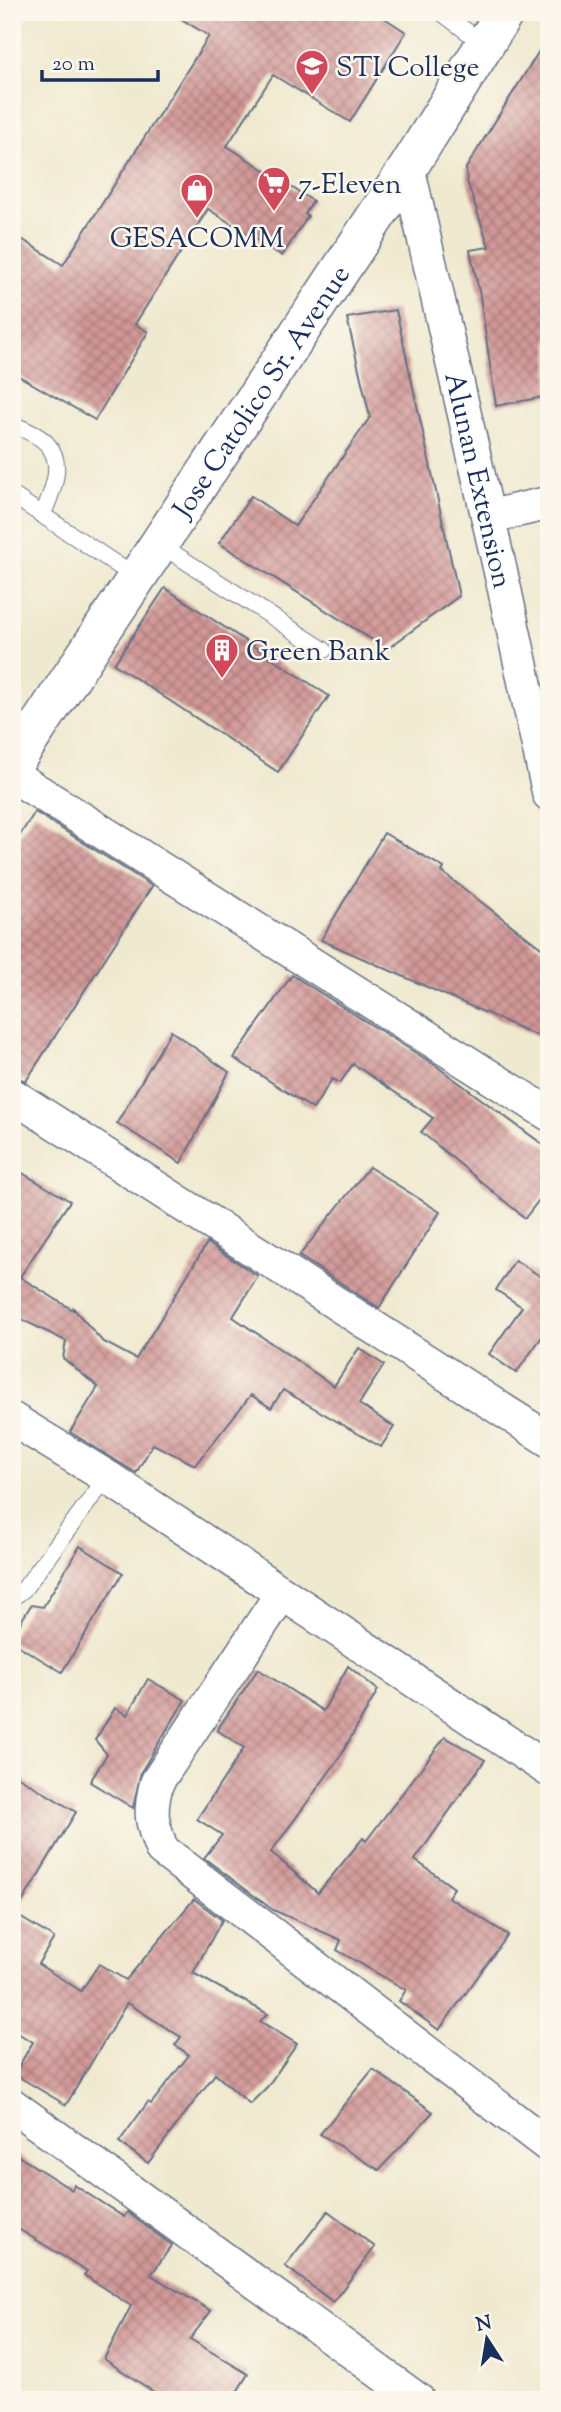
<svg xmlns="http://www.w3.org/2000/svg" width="561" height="2412" viewBox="0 0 561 2412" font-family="'Sorts Mill Goudy',serif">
<defs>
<pattern id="building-cross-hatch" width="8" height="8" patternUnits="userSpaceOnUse" patternTransform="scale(1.75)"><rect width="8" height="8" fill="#d29897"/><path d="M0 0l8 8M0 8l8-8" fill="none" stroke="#aa7c7e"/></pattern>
</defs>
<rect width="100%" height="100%" fill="#fbf7ec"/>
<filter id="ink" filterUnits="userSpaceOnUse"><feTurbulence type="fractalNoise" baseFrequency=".0143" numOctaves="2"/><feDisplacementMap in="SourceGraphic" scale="14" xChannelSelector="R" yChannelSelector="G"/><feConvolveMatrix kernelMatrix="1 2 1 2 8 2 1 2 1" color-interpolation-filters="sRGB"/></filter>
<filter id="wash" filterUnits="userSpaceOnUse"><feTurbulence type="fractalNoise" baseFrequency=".00686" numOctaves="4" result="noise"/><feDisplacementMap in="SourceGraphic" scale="28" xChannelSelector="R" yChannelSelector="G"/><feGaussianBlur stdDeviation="1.57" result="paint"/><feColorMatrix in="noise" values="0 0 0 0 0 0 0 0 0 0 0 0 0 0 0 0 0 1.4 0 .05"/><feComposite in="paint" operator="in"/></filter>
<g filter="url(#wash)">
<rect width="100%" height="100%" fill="#efe9cf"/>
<g id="blocks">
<g fill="url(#building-cross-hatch)">
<polygon points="170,12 375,12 406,32 350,122 273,75 227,146 313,201 305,214 308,216 282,256 208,209 135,324 148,332 95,420 12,372 12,233 63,265 209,36"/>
<polygon points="549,35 549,396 496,406 480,296 470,250 489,247 467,181 466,168"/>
<polygon points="396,310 459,596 387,649 219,543 251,496 295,526 370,417 347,318"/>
<polygon points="165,588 329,696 278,772 114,664"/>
<polygon points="35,812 152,886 26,1081 12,1076 12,847"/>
<polygon points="384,833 444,868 442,872 549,954 549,1041 321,940"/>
<polygon points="292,975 435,1065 549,1149 549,1187 525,1218 421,1132 433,1118 353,1064 340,1083 332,1079 313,1109 234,1058"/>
<polygon points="171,1031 229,1072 181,1163 117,1123"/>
<polygon points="12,1167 70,1201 20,1277 73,1310 73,1308 102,1341 136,1359 207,1243 258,1276 233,1317 334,1386 359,1348 384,1365 359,1404 394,1427 381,1447 283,1390 271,1408 251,1395 195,1465 153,1444 136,1473 70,1432 98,1387 63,1358 66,1341 23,1320 12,1320"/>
<polygon points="369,1167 440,1212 379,1308 299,1256"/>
<polygon points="515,1260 543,1278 549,1270 549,1327 516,1373 489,1354 522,1307 496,1290"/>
<polygon points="80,1546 123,1573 62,1672 12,1642 12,1636 31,1605 43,1607"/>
<polygon points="348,1666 378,1690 338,1760 271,1852 318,1893 363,1838 366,1841 445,1737 485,1760 415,1860 454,1888 448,1897 508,1935 439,2030 399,2001 406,1990 337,1950 341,1940 273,1910 204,1858 222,1835 197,1819 244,1748 217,1730 258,1669 323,1711"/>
<polygon points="148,1679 185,1700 141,1772 133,1808 90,1782 107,1754 95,1740 115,1708 127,1715"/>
<polygon points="12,1773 76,1812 15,1914 54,1938 38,1964 81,1991 99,1964 126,1980 194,1899 222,1920 193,1973 268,2014 260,2021 297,2044 267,2087 250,2104 215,2074 148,2163 119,2142 148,2102 151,2104 189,2055 175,2045 181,2037 127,2003 66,2105 14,2074 33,2042 12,2030"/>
<polygon points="373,2069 433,2112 379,2170 320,2134"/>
<polygon points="12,2152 72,2190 74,2185 124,2217 127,2212 172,2245 151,2275 211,2311 190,2339 248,2374 232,2400 166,2400 104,2359 131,2306 84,2275 87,2271 12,2225"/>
<polygon points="328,2211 375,2247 333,2302 285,2266"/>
</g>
</g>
</g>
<g filter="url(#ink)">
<use href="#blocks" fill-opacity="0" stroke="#657086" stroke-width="2"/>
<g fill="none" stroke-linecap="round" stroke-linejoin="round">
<defs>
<g id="lane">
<polyline points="441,12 485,45"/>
<path d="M 12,424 C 22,429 40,435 47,444 C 66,464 51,494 43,514"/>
<polyline points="12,495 137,578"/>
<polyline points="159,544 324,650"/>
<polyline points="12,1598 24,1589 107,1477"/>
</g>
<g id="street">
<path id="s1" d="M 408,168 L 504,587 L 549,794"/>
<polyline points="488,517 549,503"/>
<polyline points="12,775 549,1114"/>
<polyline points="12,1095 549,1440"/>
<polyline points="12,1419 107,1477 549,1770"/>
<path d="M 282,1593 L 157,1782 C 149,1811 151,1822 162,1850 L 549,2146"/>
<polyline points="12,2105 418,2400"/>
</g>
<g id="secondary">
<path id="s2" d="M 12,766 L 408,168 L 505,12"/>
</g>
</defs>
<use href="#lane" stroke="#657086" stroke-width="18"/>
<use href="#street" stroke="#657086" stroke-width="36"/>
<use href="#secondary" stroke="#657086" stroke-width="41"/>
<use href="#lane" stroke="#fff" stroke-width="16"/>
<use href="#street" stroke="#fff" stroke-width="33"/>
<use href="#secondary" stroke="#fff" stroke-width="38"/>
</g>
</g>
<defs>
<symbol id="university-pin" viewBox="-11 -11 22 30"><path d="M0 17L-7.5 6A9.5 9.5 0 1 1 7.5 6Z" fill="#d1495b" stroke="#fbf7ec"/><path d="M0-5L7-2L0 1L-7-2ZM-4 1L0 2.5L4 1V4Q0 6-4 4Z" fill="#fff"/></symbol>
<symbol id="supermarket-pin" viewBox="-11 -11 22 30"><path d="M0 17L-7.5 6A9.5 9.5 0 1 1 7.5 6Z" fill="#d1495b" stroke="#fbf7ec"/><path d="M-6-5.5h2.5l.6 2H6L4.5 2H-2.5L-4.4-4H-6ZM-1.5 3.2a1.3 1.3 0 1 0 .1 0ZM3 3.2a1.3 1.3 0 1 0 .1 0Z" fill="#fff"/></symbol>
<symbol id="shop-pin" viewBox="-11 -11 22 30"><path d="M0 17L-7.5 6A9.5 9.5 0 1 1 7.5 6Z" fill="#d1495b" stroke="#fbf7ec"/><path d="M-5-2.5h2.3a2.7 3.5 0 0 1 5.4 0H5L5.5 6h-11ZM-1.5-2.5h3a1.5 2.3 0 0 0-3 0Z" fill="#fff"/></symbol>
<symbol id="building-pin" viewBox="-11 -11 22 30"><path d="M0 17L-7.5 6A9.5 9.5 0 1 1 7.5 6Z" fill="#d1495b" stroke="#fbf7ec"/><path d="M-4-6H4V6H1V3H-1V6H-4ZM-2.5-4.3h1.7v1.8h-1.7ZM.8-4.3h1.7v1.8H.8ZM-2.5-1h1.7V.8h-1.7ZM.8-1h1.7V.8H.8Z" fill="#fff"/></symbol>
</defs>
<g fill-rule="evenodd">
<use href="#university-pin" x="293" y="47" width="38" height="52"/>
<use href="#supermarket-pin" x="255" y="164" width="38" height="52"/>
<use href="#shop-pin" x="178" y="171" width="38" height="52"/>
<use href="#building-pin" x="203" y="631" width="38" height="52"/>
</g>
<g text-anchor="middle" stroke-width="5" stroke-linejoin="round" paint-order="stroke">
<g font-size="28" fill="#1b2f5e" stroke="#fbf7ec" text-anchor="start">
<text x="336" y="76">STI College</text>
<text x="298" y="193">7-Eleven</text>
<text x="197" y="247" text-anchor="middle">GESACOMM</text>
<text x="246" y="660">Green Bank</text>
</g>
<g font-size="28" fill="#1b2f5e" stroke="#fbf7ec">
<text dy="10" stroke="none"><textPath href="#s2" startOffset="450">Jose Catolico Sr. Avenue</textPath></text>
<text dy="10" stroke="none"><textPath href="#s1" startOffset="320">Alunan Extension</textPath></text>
</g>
</g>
<rect width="561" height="2412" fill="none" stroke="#fbf7ec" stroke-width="42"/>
<g transform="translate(487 2339) rotate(348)" stroke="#fbf7ec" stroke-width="5" paint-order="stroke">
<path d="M0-5L12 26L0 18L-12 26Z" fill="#1b2f5e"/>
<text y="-10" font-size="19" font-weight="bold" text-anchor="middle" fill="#1b2f5e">N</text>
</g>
<path d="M42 70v10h116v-10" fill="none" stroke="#1b2f5e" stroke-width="3.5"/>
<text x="52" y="70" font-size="21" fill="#1b2f5e" stroke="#fbf7ec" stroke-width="5" paint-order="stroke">20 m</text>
</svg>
